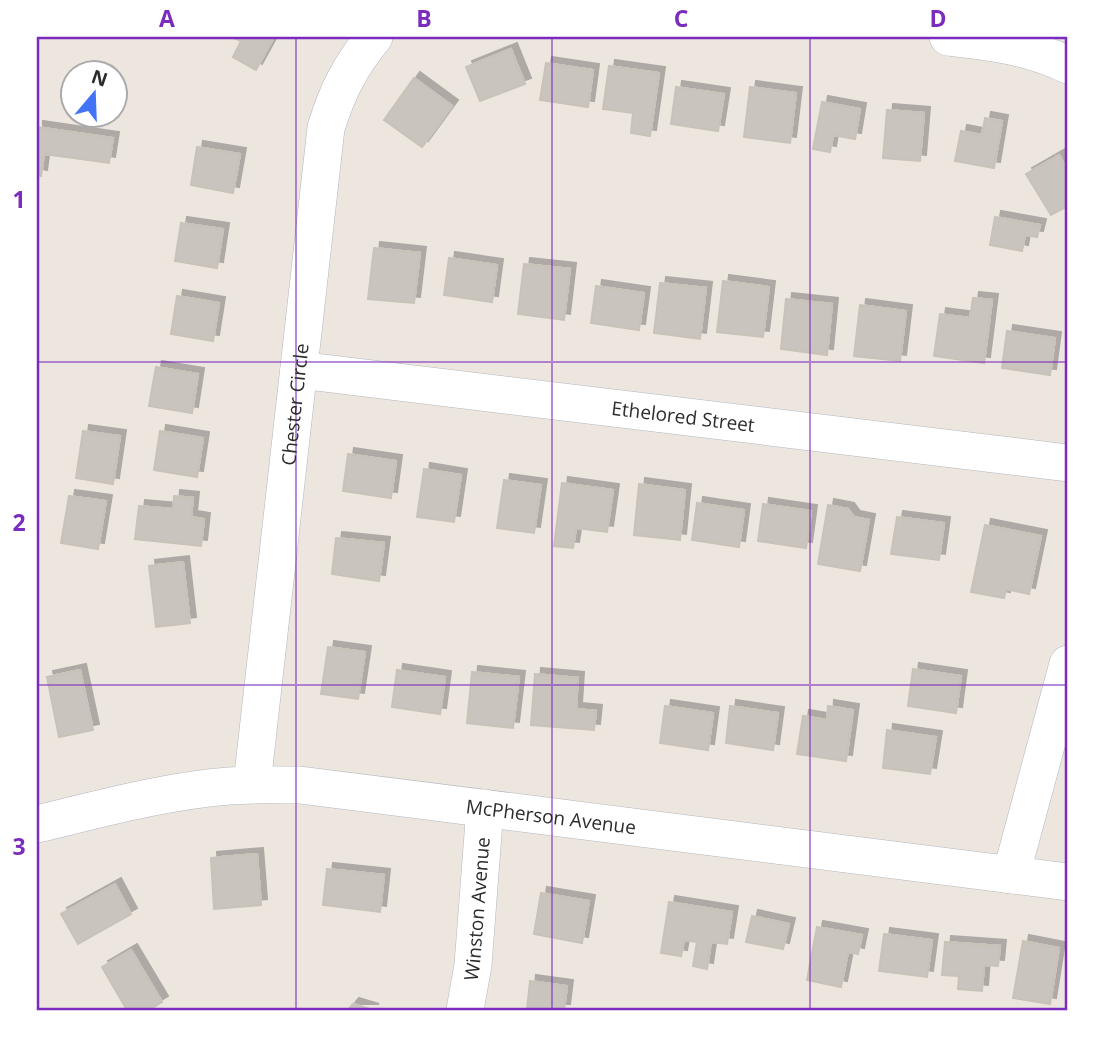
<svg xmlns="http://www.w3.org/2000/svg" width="1105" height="1047" viewBox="0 0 1105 1047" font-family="'Open Sans',sans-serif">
<defs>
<filter id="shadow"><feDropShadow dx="6" dy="-6" stdDeviation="0" flood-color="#0004"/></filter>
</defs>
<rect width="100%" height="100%" fill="#ede6df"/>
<g fill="#c9c4bd" stroke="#c9c2b8" stroke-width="2" filter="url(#shadow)">
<polygon points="232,37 274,37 256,70 233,57 241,41"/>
<polygon points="511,49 525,84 480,101 466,67"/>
<polygon points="546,63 593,70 588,107 540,100"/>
<polygon points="609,66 659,73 650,136 631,133 633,113 603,109"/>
<polygon points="414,78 452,106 422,147 384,120"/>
<polygon points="676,87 724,94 718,131 671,124"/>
<polygon points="750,87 796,93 790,143 744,137"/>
<polygon points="822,102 860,109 855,139 833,135 830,152 813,149"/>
<polygon points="887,110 924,113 920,161 883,158"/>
<polygon points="985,118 1002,121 994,168 955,161 961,131 982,135"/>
<polygon points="37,127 113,138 109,163 44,154 41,176 37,175"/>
<polygon points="197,147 240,154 233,193 191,185"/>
<polygon points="1059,155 1068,171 1068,206 1051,215 1026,174"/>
<polygon points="995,217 1040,225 1037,237 1025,235 1022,251 990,245"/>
<polygon points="181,223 223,229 217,268 175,261"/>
<polygon points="374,248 420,253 414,303 368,299"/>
<polygon points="449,258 497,265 492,302 444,295"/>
<polygon points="524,264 570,269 564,320 518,314"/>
<polygon points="723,281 769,287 763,337 717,332"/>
<polygon points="660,283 706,288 700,339 654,333"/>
<polygon points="596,286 644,293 639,330 591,323"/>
<polygon points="177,296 219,303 213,341 171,334"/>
<polygon points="973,298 992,300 984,363 934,356 940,314 970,318"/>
<polygon points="786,299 832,304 827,355 781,349"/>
<polygon points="860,305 906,311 900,361 854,356"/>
<polygon points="1007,331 1055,338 1050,375 1002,368"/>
<polygon points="156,367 198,374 192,413 149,406"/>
<polygon points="83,431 120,436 113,484 76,478"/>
<polygon points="160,431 203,438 197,477 154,470"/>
<polygon points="348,454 396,461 391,498 343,491"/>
<polygon points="424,469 461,475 454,522 417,517"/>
<polygon points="504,480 541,485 534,533 497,528"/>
<polygon points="562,483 613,490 607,532 576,528 573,548 554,546"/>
<polygon points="639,484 685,490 680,540 634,535"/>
<polygon points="69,496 106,501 98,549 61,543"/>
<polygon points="174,496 193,498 191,517 204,519 201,546 135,539 139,506 173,509"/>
<polygon points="697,503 744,510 739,547 692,540"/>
<polygon points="763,504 811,511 806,548 758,541"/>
<polygon points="828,505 848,509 854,517 869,520 860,571 818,564"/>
<polygon points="897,517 944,523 939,560 891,554"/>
<polygon points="985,525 1041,536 1029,594 1006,589 1004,598 971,592"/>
<polygon points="336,538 384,543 379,581 332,574"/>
<polygon points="183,562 190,623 156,627 149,566"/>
<polygon points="328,647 365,652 358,699 321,694"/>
<polygon points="913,669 961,676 956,713 908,706"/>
<polygon points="80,670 93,730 59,737 47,677"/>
<polygon points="397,670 445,677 440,714 392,707"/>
<polygon points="472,672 519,677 513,728 467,723"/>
<polygon points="535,674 578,678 576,709 596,711 594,730 531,725"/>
<polygon points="665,706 713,713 708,750 660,743"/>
<polygon points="730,706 778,713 773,750 726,743"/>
<polygon points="828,706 853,710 846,761 797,754 803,716 827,720"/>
<polygon points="887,730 936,737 930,774 883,768"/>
<polygon points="257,854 261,905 214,909 211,858"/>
<polygon points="327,869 384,875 380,912 323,905"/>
<polygon points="115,884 131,914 78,944 61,914"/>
<polygon points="541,893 589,901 582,943 534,934"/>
<polygon points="669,902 732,912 727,944 711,942 707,969 693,966 697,942 684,940 681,956 661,953"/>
<polygon points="752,916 789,924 783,949 746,942"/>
<polygon points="817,927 862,935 858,954 848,952 841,987 807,980"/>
<polygon points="884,934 932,940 927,977 879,971"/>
<polygon points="1023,941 1059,948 1050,1004 1013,998"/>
<polygon points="945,942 1000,946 998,966 984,965 982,991 958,989 959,976 942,975"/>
<polygon points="131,950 162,1002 149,1010 127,1010 102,967"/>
<polygon points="530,981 567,986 564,1010 527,1010"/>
<polygon points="353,1004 373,1010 348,1010"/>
</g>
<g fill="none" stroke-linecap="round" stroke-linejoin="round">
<defs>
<g id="minor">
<path d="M 948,37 C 991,42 1029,46 1068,65"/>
<path id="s1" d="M 299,370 L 1068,463"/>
<path id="s2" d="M 252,784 L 326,128 C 337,92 350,66 374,37"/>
<path id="s3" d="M 37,824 C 100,809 165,791 229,786 C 253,784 277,785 300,785 L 1068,882"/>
<polyline points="1011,875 1068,664"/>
<path id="s4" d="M 465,1010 L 473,965 L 485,808"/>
</g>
</defs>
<use href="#minor" stroke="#b2b6bf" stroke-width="38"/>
<use href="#minor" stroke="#fff" stroke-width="37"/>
</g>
<path fill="none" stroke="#7b2cbf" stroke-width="2" stroke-opacity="0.55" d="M 296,37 L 296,1010M 552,37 L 552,1010M 810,37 L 810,1010M 37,362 L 1068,362M 37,685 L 1068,685"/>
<g text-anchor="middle" stroke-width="5" stroke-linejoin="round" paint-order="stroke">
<g font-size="19" fill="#2c2c2c" stroke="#fff">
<text dy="7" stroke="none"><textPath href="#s2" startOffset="382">Chester Circle</textPath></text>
<text dy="7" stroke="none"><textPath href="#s1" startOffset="387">Ethelored Street</textPath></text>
<text dy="7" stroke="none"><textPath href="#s3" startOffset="520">McPherson Avenue</textPath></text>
<text dy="7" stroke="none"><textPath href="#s4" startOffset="102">Winston Avenue</textPath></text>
</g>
</g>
<rect width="1105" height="1047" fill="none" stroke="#ffffff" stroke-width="77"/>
<g transform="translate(94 94) rotate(19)"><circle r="33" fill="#ffffff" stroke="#ababab" stroke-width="2"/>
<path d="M0-5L12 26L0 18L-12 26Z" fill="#4373f6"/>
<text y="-10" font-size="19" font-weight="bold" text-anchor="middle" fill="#2c2c2c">N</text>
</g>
<rect x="38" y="38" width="1028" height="971" fill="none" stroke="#7b2cbf" stroke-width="2.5"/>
<g font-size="23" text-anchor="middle" font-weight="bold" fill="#7b2cbf">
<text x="167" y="27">A</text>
<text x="424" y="27">B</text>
<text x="681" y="27">C</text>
<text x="938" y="27">D</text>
<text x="19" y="208">1</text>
<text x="19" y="531">2</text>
<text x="19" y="855">3</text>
</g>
</svg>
